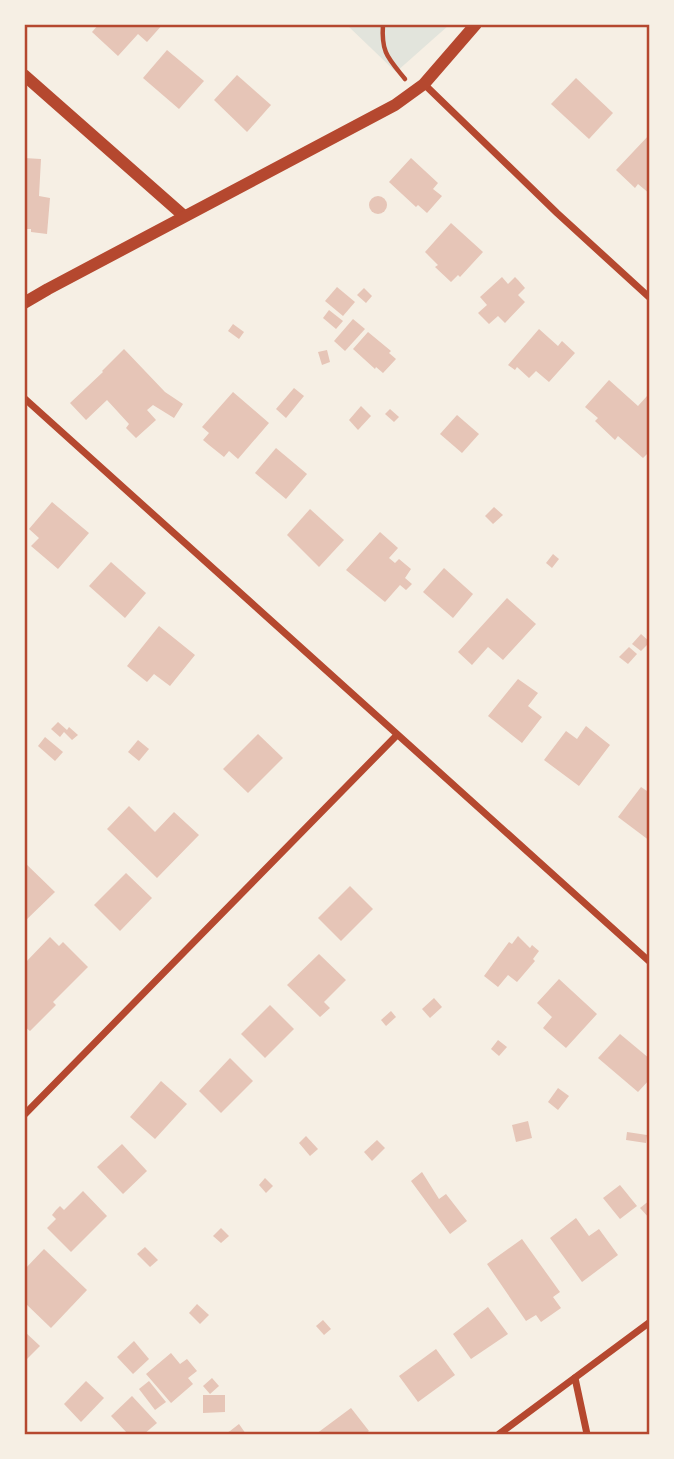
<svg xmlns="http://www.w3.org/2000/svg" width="674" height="1459" viewBox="0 0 674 1459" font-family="Ubuntu,sans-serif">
<rect width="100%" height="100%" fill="#f6efe4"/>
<polygon fill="#e2e4dc" points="347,25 449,25 396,72"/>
<g fill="#e6c5b7">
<polygon points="99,24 163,24 147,42 138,34 118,56 92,32"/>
<polygon points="167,50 204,81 179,109 143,78"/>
<polygon points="237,75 271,105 247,132 214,100"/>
<polygon points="576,78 613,113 589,139 551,104"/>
<polygon points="650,134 650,194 638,184 635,188 616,170"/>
<polygon points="24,158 41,159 39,196 50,198 47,234 31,232 31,229 24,229"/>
<polygon points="411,158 438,183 433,189 442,196 427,213 418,205 416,207 389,182"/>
<circle cx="378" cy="205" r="9"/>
<polygon points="451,223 483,252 460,277 458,275 451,282 435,267 438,265 425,252"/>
<polygon points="502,277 508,284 515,277 518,280 525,288 518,295 525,302 505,323 498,316 489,324 478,313 487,305 480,297"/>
<polygon points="337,287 355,302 343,316 325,301"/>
<polygon points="364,288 372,296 366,303 357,295"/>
<polygon points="329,310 343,321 336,329 323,318"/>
<polygon points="353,319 365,329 345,351 334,341"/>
<polygon points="233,324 244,332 239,339 228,331"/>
<polygon points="539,329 558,346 562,341 575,353 549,382 536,371 529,378 517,367 515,370 508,365"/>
<polygon points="368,332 391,351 389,353 396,359 383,373 376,367 375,369 353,349"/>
<polygon points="124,349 165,392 183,404 174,418 153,405 147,410 156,420 136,438 126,428 129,424 107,400 86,420 70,403 103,372 102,371"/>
<polygon points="327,350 330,362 322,365 318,352"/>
<polygon points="609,380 638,406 647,396 650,398 650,451 643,458 618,436 615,440 595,421 598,418 585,407"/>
<polygon points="294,388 304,396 286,418 276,409"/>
<polygon points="233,392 269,423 238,459 229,451 224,457 209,445 203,440 209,433 202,427"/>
<polygon points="361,406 371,416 358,430 349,420"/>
<polygon points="390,409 399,417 394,422 385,414"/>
<polygon points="457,415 479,434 462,453 440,434"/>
<polygon points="276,448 307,474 286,499 255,473"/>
<polygon points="52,502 89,533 58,569 31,546 39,538 29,529"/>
<polygon points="494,507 503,515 493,524 485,516"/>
<polygon points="310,509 344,540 319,567 287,535"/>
<polygon points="380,532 398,548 389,558 395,563 399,559 411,569 405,578 412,584 406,590 400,585 385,602 346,570"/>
<polygon points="553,554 559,559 552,568 546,563"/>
<polygon points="111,562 146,593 125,618 89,586"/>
<polygon points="444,568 473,594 453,618 423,592"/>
<polygon points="507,598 536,624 503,660 488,647 472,665 458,652"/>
<polygon points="159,626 195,655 170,686 154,674 147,682 127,666"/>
<polygon points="641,634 650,642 641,651 632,644"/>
<polygon points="629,647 637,654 628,664 619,657"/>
<polygon points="518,679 538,693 528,706 542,717 522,743 488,716"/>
<polygon points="58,722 67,730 69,727 78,735 72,740 64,732 60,737 51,729"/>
<polygon points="586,726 610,745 579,786 544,760 566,731 577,739"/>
<polygon points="258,734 283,758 248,793 223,769"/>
<polygon points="45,737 63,752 55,761 38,746"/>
<polygon points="138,740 149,749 139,761 128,752"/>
<polygon points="641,787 650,793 650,841 618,817"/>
<polygon points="129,806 155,832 174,812 199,835 157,878 107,829"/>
<polygon points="24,862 55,892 24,922"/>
<polygon points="126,873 152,898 120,931 94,905"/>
<polygon points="350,886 373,909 341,941 318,918"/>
<polygon points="518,936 530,948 532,945 539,951 533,959 535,961 517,982 508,975 498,987 484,976 509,942 512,944"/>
<polygon points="50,937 59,946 63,942 88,967 53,1002 56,1005 30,1031 24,1026 24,964"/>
<polygon points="319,954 346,980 324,1002 330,1008 320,1017 287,985"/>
<polygon points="559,979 597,1014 566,1048 543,1028 552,1017 537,1003"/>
<polygon points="434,998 442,1007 430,1018 422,1009"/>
<polygon points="270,1005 294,1029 265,1058 241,1034"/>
<polygon points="391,1011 396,1017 386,1026 381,1020"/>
<polygon points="620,1034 650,1059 650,1079 638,1092 598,1058"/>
<polygon points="498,1040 507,1047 499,1056 491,1049"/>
<polygon points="230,1058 253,1081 221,1113 199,1091"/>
<polygon points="161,1081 187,1104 155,1139 130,1117"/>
<polygon points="558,1088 569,1096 558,1110 548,1102"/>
<polygon points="528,1121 532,1138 516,1142 512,1125"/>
<polygon points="627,1132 647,1135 646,1143 626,1140"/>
<polygon points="306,1136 318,1149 310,1156 299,1143"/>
<polygon points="377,1140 385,1148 372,1161 364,1152"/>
<polygon points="122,1144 147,1171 123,1194 97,1167"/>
<polygon points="422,1172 439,1199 446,1194 467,1221 450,1234 411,1181"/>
<polygon points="265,1178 273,1186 266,1193 259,1185"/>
<polygon points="620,1185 637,1206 620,1219 603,1198"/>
<polygon points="83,1191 107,1216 71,1252 47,1228 56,1219 52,1215 56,1210 60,1206 64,1210"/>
<polygon points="650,1200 650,1219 640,1208"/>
<polygon points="576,1218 589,1236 599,1229 618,1255 582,1282 550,1238"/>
<polygon points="221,1228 229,1236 221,1243 213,1236"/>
<polygon points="522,1239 560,1292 553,1297 561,1308 541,1322 536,1315 526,1321 487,1264"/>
<polygon points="145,1247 158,1260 150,1267 137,1254"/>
<polygon points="44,1249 87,1290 51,1328 24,1302 24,1270"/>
<polygon points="197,1304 209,1315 200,1324 189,1313"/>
<polygon points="488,1307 508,1334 471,1359 453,1334"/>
<polygon points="323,1320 331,1329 324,1335 316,1326"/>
<polygon points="24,1331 40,1346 24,1362"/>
<polygon points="134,1341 149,1359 133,1374 117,1357"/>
<polygon points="436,1349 455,1375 418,1402 399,1376"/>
<polygon points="171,1353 180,1364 187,1359 197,1371 188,1378 193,1384 171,1403 146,1374"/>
<polygon points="212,1378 219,1386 210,1394 203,1386"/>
<polygon points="86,1381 104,1398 81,1422 64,1404"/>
<polygon points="149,1381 166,1402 155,1410 139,1389"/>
<polygon points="203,1395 225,1395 225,1412 203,1413"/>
<polygon points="132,1396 157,1423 144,1434 128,1434 111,1416"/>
<polygon points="351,1408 369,1431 365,1434 316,1434"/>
<polygon points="239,1424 246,1434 225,1434 230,1431"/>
</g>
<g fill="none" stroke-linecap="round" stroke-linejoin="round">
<path stroke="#b5482f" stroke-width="4.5" d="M 383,24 C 381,53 388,58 405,79"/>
<g stroke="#b5482f" stroke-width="7">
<polyline points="424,84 557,213 650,298"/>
<polyline points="24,398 650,962"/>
<polyline points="24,1115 397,735"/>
<polyline points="575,1378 587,1434"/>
<polyline points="499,1434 650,1322"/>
</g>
<g stroke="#b5482f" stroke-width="12">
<polyline points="24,75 184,216"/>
<polyline points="24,303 48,289 395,105 424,84 476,24"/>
</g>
</g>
<rect width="674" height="1459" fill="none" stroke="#f6efe4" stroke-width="52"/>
<rect x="26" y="26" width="622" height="1407" fill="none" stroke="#b5482f" stroke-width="2.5"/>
</svg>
